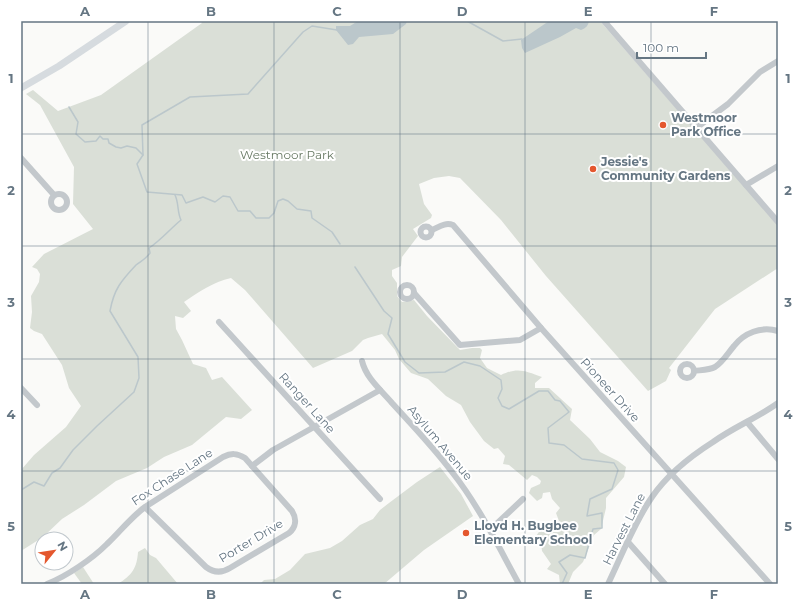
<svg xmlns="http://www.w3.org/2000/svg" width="799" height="605" viewBox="0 0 799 605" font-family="Montserrat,sans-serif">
<rect width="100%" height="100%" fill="#fafaf8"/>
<g fill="#dadfd7">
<path d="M 201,21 L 600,21 L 778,225 L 778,268 L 715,309 L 669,368 L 671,370 L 666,381 L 648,391 L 546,276 L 501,220 L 460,178 L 449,176 L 434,178 L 419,184 L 424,204 L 432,215 L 431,218 L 413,229 L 418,236 L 402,257 L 401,266 L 392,270 L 392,276 L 397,283 L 397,296 L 402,302 L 414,300 L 427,316 L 460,350 L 472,348 L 480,348 L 482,350 L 480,358 L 487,368 L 501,375 C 518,367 525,371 542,377 L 535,383 L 535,388 L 549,388 L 572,409 L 570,420 L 590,439 L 600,452 L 618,461 L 626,467 L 624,477 L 606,498 L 606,508 L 601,529 L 594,535 L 583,562 L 573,572 L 568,584 L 560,584 L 559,575 L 547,569 L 551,564 L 542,551 L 541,542 L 536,536 L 544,525 L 559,521 L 556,513 L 560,508 L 552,499 L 550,492 L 543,493 L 542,498 L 537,501 L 529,493 L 531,488 L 540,484 L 541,481 L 537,477 L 532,475 L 527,480 L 509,465 L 503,464 L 505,456 L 498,448 L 494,449 L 484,441 L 470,422 L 461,405 L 446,396 L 428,379 L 411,373 L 399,359 L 395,350 L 382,334 L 368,338 L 363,340 L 352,351 L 313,368 L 245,290 L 231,278 C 213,282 199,292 184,302 L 191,311 L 183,318 L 175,316 L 176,329 L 182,340 L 193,364 L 206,368 L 212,380 L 222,377 L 252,410 L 241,419 L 226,417 L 192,445 L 164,457 L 147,468 L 116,481 L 84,505 L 62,519 L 43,537 L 21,551 L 21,470 L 34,455 L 66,427 L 81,406 L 69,388 L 62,365 L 42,334 L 34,331 L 30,328 L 32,312 L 31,296 L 39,282 L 40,274 L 37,269 L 32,267 L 44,254 L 93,229 L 73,204 L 74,167 L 40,105 L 26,94 L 33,90 L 58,111 L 101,95 L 202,23 Z"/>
<polygon points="440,467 461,494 473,516 424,550 384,584 260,584 264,580 275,579 290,570 305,554 330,548 342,541 360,525 373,519 380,510 389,503 417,482"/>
<path d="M 145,548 L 150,555 L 156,558 L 178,584 L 118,584 C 132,575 137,568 138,552 Z"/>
<polygon points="83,567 94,584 82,584 74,573"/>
</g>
<g fill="#bbc7cb">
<polygon points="358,21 407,21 406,24 393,34 359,37 353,44 348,45 336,30 336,26 350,26"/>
<path d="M 549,21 L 589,21 C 588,26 586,28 581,30 L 576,28 L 560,37 L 525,53 L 522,48 L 521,40 Z"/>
</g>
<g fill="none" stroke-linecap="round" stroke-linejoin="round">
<g stroke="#bbc7cb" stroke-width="1.5">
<polyline points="467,21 503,41 522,39"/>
<polyline points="337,30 312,26 303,32 248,94 190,97 142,125 143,155 137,164 147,192 182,195 186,203 203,197 215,202 223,196 230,197 238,211 250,211 256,218 269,218 274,213 278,201 283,199 288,201 297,209 311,211 312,218 332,232 340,244"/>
<polyline points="69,107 78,122 76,134 85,142 96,141 100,136 103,139 108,139 109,143 116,147 121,148 127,146 136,148 143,155"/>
<polyline points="355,267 384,311 392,318 388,334 405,362 419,373 445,372 464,362 480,366 501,380 502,389 498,398 502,406 509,409 539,391 548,391 555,400 560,401 569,412 548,428 549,443 564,445 582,459 614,463 618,470 612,489 590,499 587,516 602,513 602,528 593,529 585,558 570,555 559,562 567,573 562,584"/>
<path d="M 21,490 L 34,482 L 44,486 L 52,473 L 60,468 L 73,450 L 97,426 L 134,392 L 139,378 L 138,357 L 110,311 C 114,289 121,281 136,265 C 141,261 146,259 150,253 L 149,248 C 161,240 170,229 181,220 C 177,212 179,203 175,195"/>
</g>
<g stroke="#c3c8cc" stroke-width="6">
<polyline points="604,21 778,222"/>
<polyline points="696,128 728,104 760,72 778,61"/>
<polyline points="21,158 54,195"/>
<polyline points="746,185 778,166"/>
<circle cx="59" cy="202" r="8"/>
<circle cx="426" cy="232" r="5.5"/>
<path d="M 432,230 C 439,227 445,222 453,225 L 541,328 L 770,584"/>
<circle cx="407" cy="292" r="7"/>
<polyline points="414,293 460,345 520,340 541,328"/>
<polyline points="219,322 380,499"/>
<path d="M 362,361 C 366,378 381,390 392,403 C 412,425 434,448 452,472 C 479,506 498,546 519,584"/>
<circle cx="687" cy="371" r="7"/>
<path d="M 694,371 C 701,370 709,370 715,367 C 723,362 728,353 734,346 C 744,333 761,326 778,331"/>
<polyline points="21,388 37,405"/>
<polyline points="747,422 778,459"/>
<polyline points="252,466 273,450 380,390"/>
<polyline points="490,530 523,499"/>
<polyline points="628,542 665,584"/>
<path d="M 47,584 C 67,576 92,559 107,544 C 120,532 130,518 145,507 L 223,457 C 231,453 237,453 245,458 L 292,511 C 297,519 296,527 289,533 L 230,568 C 222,573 214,573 206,567 L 145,507"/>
<path d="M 608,584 C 622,555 634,523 652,497 C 667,475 691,456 713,442 C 734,427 757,418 778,403"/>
</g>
<polyline stroke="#d6dbdf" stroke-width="7" points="21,88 59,66 126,21"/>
</g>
<path fill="none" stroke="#657683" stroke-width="1" stroke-opacity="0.55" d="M 148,21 L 148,584M 274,21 L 274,584M 400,21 L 400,584M 525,21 L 525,584M 651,21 L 651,584M 21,134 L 778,134M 21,246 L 778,246M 21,359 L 778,359M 21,471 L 778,471"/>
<g fill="#e4572e" stroke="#fff" stroke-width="1.5">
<circle cx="663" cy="125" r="4"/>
<circle cx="593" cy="169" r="4"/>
<circle cx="466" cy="533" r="4"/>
</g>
<g text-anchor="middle" stroke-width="4" stroke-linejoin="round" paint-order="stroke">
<g font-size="12" font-weight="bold" fill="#657683" stroke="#fff" text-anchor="start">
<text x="671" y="122">Westmoor<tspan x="671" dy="14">Park Office</tspan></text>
<text x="601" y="166">Jessie's<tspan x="601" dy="14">Community Gardens</tspan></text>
<text x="474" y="530">Lloyd H. Bugbee<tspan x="474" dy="14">Elementary School</tspan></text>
</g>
<g font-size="12" fill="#687a64" stroke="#fff">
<text x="287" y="159">Westmoor Park</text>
</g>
<g font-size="12" fill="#657683" stroke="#fff">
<text transform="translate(610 390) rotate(48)" y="4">Pioneer Drive</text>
<text transform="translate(307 403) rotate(48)" y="4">Ranger Lane</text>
<text transform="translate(440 443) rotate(50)" y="4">Asylum Avenue</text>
<text transform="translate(172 477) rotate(-33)" y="4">Fox Chase Lane</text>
<text transform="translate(624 529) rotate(-63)" y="4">Harvest Lane</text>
<text transform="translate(251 541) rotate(-31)" y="4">Porter Drive</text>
</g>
</g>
<rect width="799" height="605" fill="none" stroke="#ffffff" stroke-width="44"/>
<g transform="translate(54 551) rotate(60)"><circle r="19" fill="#ffffff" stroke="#c1c8cd"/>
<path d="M0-3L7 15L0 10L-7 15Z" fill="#e4572e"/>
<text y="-6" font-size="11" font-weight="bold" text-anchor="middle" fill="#657683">N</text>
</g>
<path d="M637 52v6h69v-6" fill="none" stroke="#657683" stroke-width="2"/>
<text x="643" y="52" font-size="12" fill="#657683" stroke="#ffffff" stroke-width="3" paint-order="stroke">100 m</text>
<rect x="22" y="22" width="755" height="561" fill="none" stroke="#657683" stroke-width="1.5"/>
<g font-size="13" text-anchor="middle" font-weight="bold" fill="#657683">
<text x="85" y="16">A</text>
<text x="211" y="16">B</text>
<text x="337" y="16">C</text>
<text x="462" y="16">D</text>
<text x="588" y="16">E</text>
<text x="714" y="16">F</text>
<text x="11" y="83">1</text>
<text x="788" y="83">1</text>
<text x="11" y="195">2</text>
<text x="788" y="195">2</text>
<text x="11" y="307">3</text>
<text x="788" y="307">3</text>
<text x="11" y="419">4</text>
<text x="788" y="419">4</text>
<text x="11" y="531">5</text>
<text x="788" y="531">5</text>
<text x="85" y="599">A</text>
<text x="211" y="599">B</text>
<text x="337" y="599">C</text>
<text x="462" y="599">D</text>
<text x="588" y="599">E</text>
<text x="714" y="599">F</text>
</g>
</svg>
